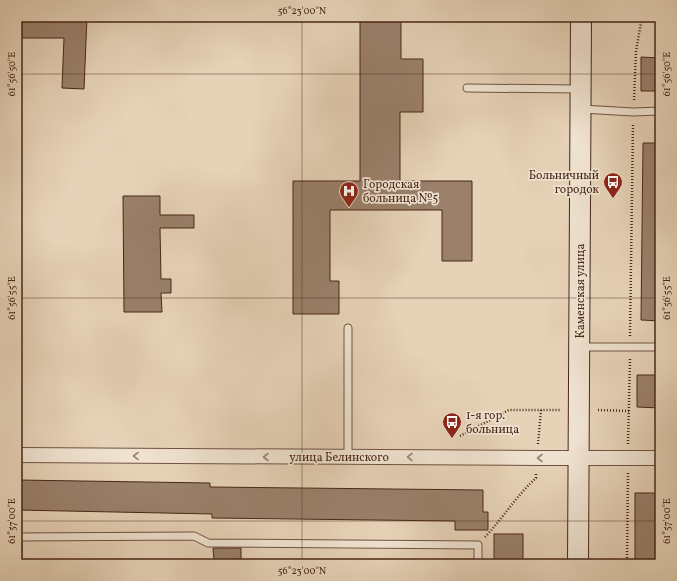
<svg xmlns="http://www.w3.org/2000/svg" width="677" height="581" viewBox="0 0 677 581" font-family="Vollkorn,serif">
<rect width="100%" height="100%" fill="#e6d2b7"/>
<filter id="stains"><feTurbulence type="fractalNoise" baseFrequency=".005" numOctaves="4"/><feColorMatrix values="0 0 0 0 .2 0 0 0 0 .09 0 0 0 0 .02 0 0 0 .5 -.17"/></filter>
<radialGradient id="worn" r=".72"><stop offset=".6" stop-color="#630" stop-opacity="0"/><stop offset="1" stop-color="#630" stop-opacity=".3"/></radialGradient>
<g fill="#9a806b" stroke="#482718">
<polygon points="17,17 87,17 84,89 62,88 64,38 17,38"/>
<polygon points="360,17 401,17 401,59 423,59 423,112 400,112 400,181 472,181 472,261 442,261 442,210 330,210 330,281 339,281 339,314 293,314 293,181 360,181"/>
<polygon points="641,57 660,58 660,91 641,91"/>
<polygon points="643,143 660,143 660,321 641,320"/>
<polygon points="123,196 160,196 160,215 194,215 194,228 160,228 161,279 171,279 171,293 161,293 162,312 124,312"/>
<polygon points="637,375 660,375 660,408 637,407"/>
<polygon points="17,480 210,483 210,487 483,490 483,512 488,512 488,530 455,530 455,521 212,518 212,514 17,510"/>
<rect x="635" y="493" width="25" height="71"/>
<rect x="494" y="534" width="29" height="30"/>
<polygon points="213,548 241,548 241,559 214,560"/>
</g>
<g fill="none" stroke-linecap="round" stroke-linejoin="round">
<defs>
<g id="lane">
<polyline points="467,88 578,89"/>
<polyline points="582,109 633,112 660,111"/>
<polyline points="348,328 348,457"/>
<polyline points="580,347 660,347"/>
<polyline points="18,564 18,537 194,536 208,543 478,545 478,564"/>
</g>
<polyline id="street" points="17,455 537,458 660,458"/>
<polyline id="secondary" points="578,564 581,17"/>
</defs>
<use href="#lane" stroke="#705240" stroke-width="9"/>
<use href="#street" stroke="#705240" stroke-width="16"/>
<use href="#secondary" stroke="#482718" stroke-width="22"/>
<g stroke="#482718" stroke-width="2.5" stroke-dasharray="1 2" stroke-linecap="butt">
<polyline points="634,100 636,51 642,17"/>
<polyline points="630,336 633,123"/>
<polyline points="598,410 629,411"/>
<polyline points="460,436 509,410 561,410"/>
<polyline points="538,444 541,410"/>
<polyline points="628,444 630,359"/>
<path d="M 485,537 C 503,518 517,495 536,478 L 536,473"/>
<polyline points="627,564 628,473"/>
</g>
<use href="#lane" stroke="#efe2d0" stroke-width="7"/>
<use href="#street" stroke="#efe2d0" stroke-width="14"/>
<use href="#secondary" stroke="#efe2d0" stroke-width="20"/>
</g>
<defs><path id="oneway-chevron" d="M-2-3.5L2.5 0L-2 3.5" fill="none" stroke-width="1.6" stroke-linecap="round" stroke-linejoin="round"/></defs>
<g stroke="#9c8474">
<use href="#oneway-chevron" transform="translate(136 456) rotate(-180)"/>
<use href="#oneway-chevron" transform="translate(266 457) rotate(-180)"/>
<use href="#oneway-chevron" transform="translate(410 457) rotate(-180)"/>
<use href="#oneway-chevron" transform="translate(540 458) rotate(-180)"/>
</g>
<path fill="none" stroke="#482718" stroke-width="1" stroke-opacity="0.45" d="M 302,17 L 302,564M 17,74 L 660,74M 17,298 L 660,298M 17,521 L 660,521"/>
<defs>
<symbol id="bus-pin" viewBox="-11 -11 22 30"><path d="M0 17L-7.5 6A9.5 9.5 0 1 1 7.5 6Z" fill="#8f2418" stroke="#efe2d0"/><path d="M-5-6H5V4H4V6H2V4H-2V6H-4V4H-5ZM-3.5-4V0h7V-4ZM-3.5 1.2v1.5H-2V1.2ZM2 1.2v1.5H3.5V1.2Z" fill="#fff"/></symbol>
<symbol id="hospital-pin" viewBox="-11 -11 22 30"><path d="M0 17L-7.5 6A9.5 9.5 0 1 1 7.5 6Z" fill="#8f2418" stroke="#efe2d0"/><path d="M-5-5h3v3.5h4V-5h3V5h-3V1.5h-4V5h-3Z" fill="#fff"/></symbol>
</defs>
<g fill-rule="evenodd">
<use href="#bus-pin" x="602" y="171" width="22" height="30"/>
<use href="#hospital-pin" x="338" y="180" width="22" height="30"/>
<use href="#bus-pin" x="441" y="411" width="22" height="30"/>
</g>
<g text-anchor="middle" stroke-width="3.5" stroke-linejoin="round" paint-order="stroke">
<g font-size="12" fill="#482718" stroke="#efe2d0" text-anchor="start">
<text x="599" y="179" text-anchor="end">Больничный<tspan x="599" dy="14">городок</tspan></text>
<text x="363" y="188">Городская<tspan x="363" dy="14">больница №5</tspan></text>
<text x="466" y="419">1-я гор.<tspan x="466" dy="14">больница</tspan></text>
</g>
<g font-size="12" fill="#482718" stroke="#efe2d0">
<text transform="translate(580 291) rotate(-90)" y="4">Каменская улица</text>
<text x="339" y="461">улица Белинского</text>
</g>
</g>
<rect width="677" height="581" fill="none" stroke="#e6d2b7" stroke-width="44"/>
<rect x="22" y="22" width="633" height="537" fill="none" stroke="#482718" stroke-width="1.5"/>
<g font-size="10" text-anchor="middle" fill="#482718">
<text x="302" y="14">56°23'00"N</text>
<text transform="translate(666 74) rotate(-90)" y="4">61°56'50"E</text>
<text transform="translate(11 74) rotate(-90)" y="4">61°56'50"E</text>
<text transform="translate(666 298) rotate(-90)" y="4">61°56'55"E</text>
<text transform="translate(11 298) rotate(-90)" y="4">61°56'55"E</text>
<text transform="translate(666 521) rotate(-90)" y="4">61°57'00"E</text>
<text transform="translate(11 521) rotate(-90)" y="4">61°57'00"E</text>
<text x="302" y="574">56°23'00"N</text>
</g>
<rect width="100%" height="100%" filter="url(#stains)"/>
<rect width="100%" height="100%" fill="url(#worn)"/>
</svg>
